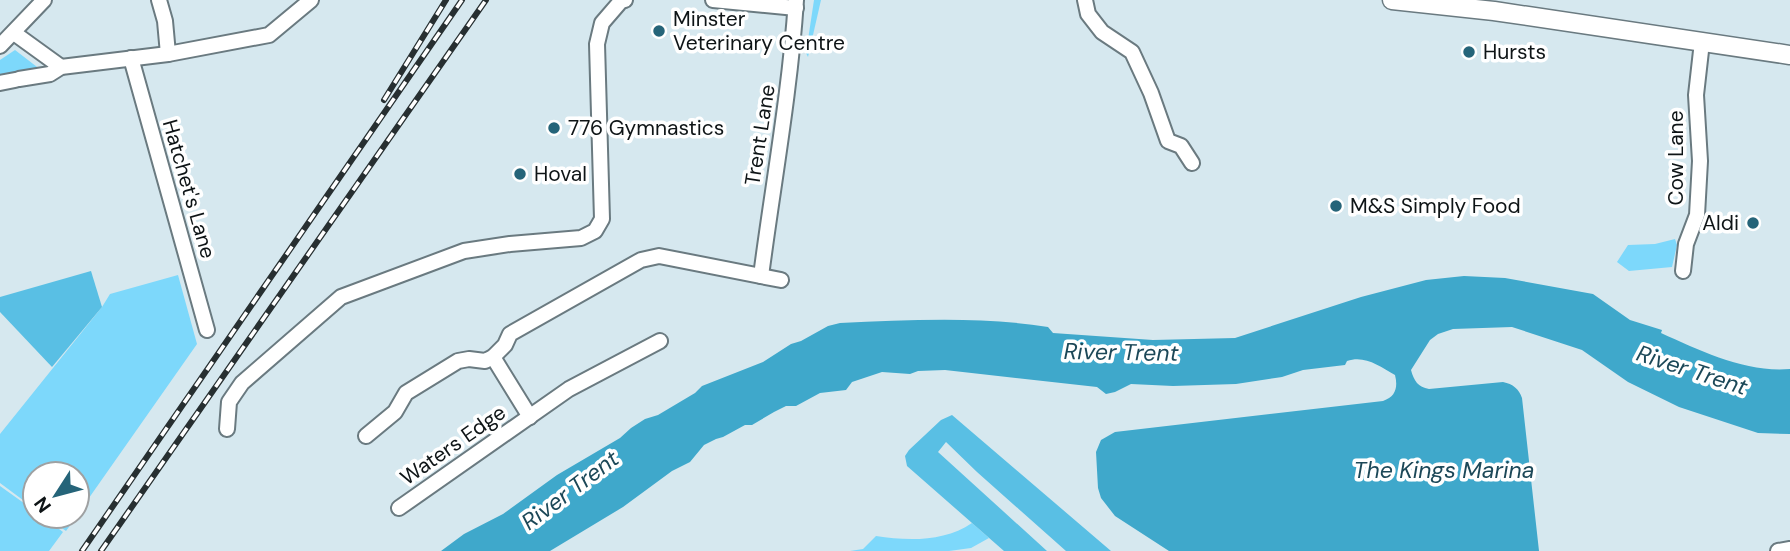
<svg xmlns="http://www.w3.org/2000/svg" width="1790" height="551" viewBox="0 0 1790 551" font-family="'DM Sans',sans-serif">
<rect width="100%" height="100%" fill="#d6e8ef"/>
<g fill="#7dd8fb">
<polygon points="814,0 821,0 808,57 806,53"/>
<polygon points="15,50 41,70 0,77 0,60"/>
<polygon points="1675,239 1677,245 1672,267 1629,271 1617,262 1628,245 1655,244"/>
<polygon points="178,275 197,344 77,515 77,474 35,474 35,509 0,483 0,434 102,307 110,294"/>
<polygon points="0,486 35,511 35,516 42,516 63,532 49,551 0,551"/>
<polygon points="45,516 77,516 66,531"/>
<path d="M 972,523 L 989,538 L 971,548 L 949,551 L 850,551 L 863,549 L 876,536 C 908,541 944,542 972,523 Z"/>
</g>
<g fill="#59bfe4">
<polygon points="91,271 102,307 52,367 0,312 0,297"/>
<polygon points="952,415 1111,551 1066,551 977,472 946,442 938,452 1047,551 1004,551 907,466 905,456 909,450 941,420"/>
</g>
<path fill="#3fa8cb" d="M 1464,276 L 1505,278 L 1593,294 L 1630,320 L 1662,330 L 1661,333 C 1701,351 1746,373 1790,369 L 1790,434 L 1758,433 L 1679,407 L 1628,382 L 1582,350 L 1512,327 L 1453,329 L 1438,334 L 1430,340 L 1411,370 C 1414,381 1418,387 1429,389 L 1503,382 C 1513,384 1519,389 1522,398 L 1539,551 L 1169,551 L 1115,516 L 1101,498 L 1098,488 L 1096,452 L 1101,440 L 1115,432 L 1383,401 C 1396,397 1398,387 1395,375 C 1379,366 1365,355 1347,361 L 1345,365 L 1303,370 L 1282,377 L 1236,384 L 1173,386 L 1131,384 L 1115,392 L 1106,394 L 1097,387 L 945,370 L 918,371 L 910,374 L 882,372 L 852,382 L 846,390 L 820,393 L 796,406 L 786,406 L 774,412 L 752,425 L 745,425 L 723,437 L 716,439 L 704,445 L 690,462 L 672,471 L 623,507 L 550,551 L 441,551 L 464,534 L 503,514 L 557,475 L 620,438 L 631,428 L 645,419 L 658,415 L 695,393 L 702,386 L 763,362 L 791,344 L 801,341 L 828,326 L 840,323 C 910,320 979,316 1048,327 L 1053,333 L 1153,340 L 1235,338 L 1361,297 L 1426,280 Z"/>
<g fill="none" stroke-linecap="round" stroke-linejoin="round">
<defs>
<g id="minor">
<polyline points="159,0 165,21 168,54"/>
<polyline points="713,0 796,8"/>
<polyline points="1085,0 1088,14 1102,32 1132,52 1151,93 1168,141 1181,146 1192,163"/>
<polyline points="14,33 61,67"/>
<polyline points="0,46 44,0"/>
<polyline points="131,58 207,330"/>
<polyline points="19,79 50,74 61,67 168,54 269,35 311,0"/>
<polyline points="0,83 15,80"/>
<polyline points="1683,271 1686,244 1697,215 1700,161 1696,95 1702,42"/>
<path d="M 761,276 C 773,184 790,93 796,0"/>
<polyline points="493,357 530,417"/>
<polyline points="227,429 229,402 242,383 341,297 464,251 510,244 581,238 595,231 602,219 597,44 602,23 621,1 625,0"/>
<polyline points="366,436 395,412 406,393 458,361 469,359 485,361 493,357 505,345 510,334 641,260 659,256 781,280"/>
<polyline points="399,508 569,389 660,341"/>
<polyline points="1778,551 1790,549"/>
</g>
<polyline id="major" points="1392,0 1494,11 1790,55"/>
</defs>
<use href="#minor" stroke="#6a7a80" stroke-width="18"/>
<use href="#major" stroke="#6a7a80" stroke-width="21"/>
<use href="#minor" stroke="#fff" stroke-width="14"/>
<use href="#major" stroke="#fff" stroke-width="18"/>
<defs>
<g id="rail">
<polyline points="384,100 446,0"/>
<polyline points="82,551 462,0"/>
<polyline points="101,551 486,0"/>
</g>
</defs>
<use href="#rail" stroke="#272f31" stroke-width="6"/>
<use href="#rail" stroke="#fff" stroke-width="3.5" stroke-dasharray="10" stroke-linecap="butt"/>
</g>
<g fill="#256479" stroke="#fff" stroke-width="2.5">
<circle cx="659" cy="31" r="7"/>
<circle cx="1469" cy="52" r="7"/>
<circle cx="554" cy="128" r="7"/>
<circle cx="520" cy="174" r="7"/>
<circle cx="1336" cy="206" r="7"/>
<circle cx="1753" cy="223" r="7"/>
</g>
<g text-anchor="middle" stroke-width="7" stroke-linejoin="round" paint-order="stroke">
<g font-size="21" fill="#0e1416" stroke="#fff" text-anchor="start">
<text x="673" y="26">Minster<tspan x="673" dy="24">Veterinary Centre</tspan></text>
<text x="1483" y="59">Hursts</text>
<text x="568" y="135">776 Gymnastics</text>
<text x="534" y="181">Hoval</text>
<text x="1350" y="213">M&amp;S Simply Food</text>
<text x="1739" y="230" text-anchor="end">Aldi</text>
</g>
<g font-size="21" fill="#0e1416" stroke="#fff">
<text transform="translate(760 135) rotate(-81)" y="7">Trent Lane</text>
<text transform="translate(1676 158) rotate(-90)" y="7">Cow Lane</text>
<text transform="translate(189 189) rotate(74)" y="7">Hatchet's Lane</text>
<text transform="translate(453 445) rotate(-35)" y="7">Waters Edge</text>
</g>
<g font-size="23" font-style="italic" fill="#1c4858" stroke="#fff">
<text transform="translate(1121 352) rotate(1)" y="8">River Trent</text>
<text transform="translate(1692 370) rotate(18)" y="8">River Trent</text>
<text x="1444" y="478">The Kings Marina</text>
<text transform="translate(570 490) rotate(-37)" y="8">River Trent</text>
</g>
</g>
<g transform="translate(56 495) rotate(234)"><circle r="33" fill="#ffffff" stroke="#9fa1a2" stroke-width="2"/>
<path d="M0-5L12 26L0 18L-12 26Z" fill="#256479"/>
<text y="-10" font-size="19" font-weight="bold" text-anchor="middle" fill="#0e1416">N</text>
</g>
</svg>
